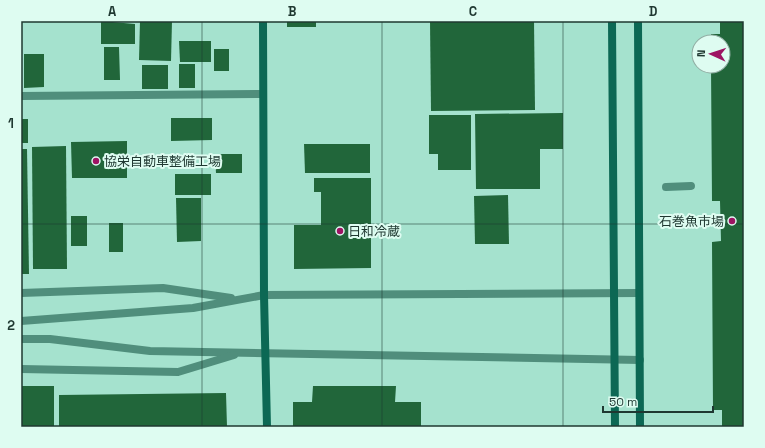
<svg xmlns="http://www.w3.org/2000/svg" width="765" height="448" viewBox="0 0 765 448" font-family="'Space Grotesk','Noto Sans JP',sans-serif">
<rect width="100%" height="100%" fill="#a5e2ce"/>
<g fill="#21663a">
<polygon points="101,21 135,24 135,44 101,44"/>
<polygon points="140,21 172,21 171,61 139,60"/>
<rect x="287" y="21" width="29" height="6"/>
<polygon points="430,21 534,21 535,110 431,111"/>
<polygon points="720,21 744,21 744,427 722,427 722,410 713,410 712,242 721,241 720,201 712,201 711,66 723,66 723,42 711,42 711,34 720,34"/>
<polygon points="179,41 211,41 211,62 180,62"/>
<polygon points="104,47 119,47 120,80 104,80"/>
<rect x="214" y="49" width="15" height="22"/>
<polygon points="24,54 44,54 44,87 24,88"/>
<rect x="179" y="64" width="16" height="24"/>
<rect x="142" y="65" width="26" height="24"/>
<polygon points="563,113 563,149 540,149 540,189 476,189 475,114"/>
<polygon points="429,115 471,115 471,170 438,170 438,154 429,154"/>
<polygon points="171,118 212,118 212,140 171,141"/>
<rect x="21" y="119" width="7" height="24"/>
<polygon points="127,141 127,178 72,178 71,142"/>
<polygon points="304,144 370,144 370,173 305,173"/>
<polygon points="66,146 67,269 33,269 32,147"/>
<polygon points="21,149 27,149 29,274 21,274"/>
<polygon points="215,154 242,154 242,173 216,173"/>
<rect x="175" y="174" width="36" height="21"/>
<polygon points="314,178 371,178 371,268 294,269 294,225 321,225 321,192 314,192"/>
<polygon points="508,195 509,244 475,244 474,196"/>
<polygon points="176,198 201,198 201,241 177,242"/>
<rect x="71" y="216" width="16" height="30"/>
<rect x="109" y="223" width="14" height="29"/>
<rect x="21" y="386" width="33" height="41"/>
<polygon points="313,386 396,386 395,402 421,402 421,427 293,427 293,402 312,402"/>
<polygon points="226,393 227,427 59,427 59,395"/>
</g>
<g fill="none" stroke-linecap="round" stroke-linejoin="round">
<polyline stroke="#508e7c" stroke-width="8" points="666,187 691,186"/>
<g stroke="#508e7c" stroke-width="8">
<polyline points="21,96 263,94"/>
<polyline points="21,293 163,288 231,298"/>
<polyline points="21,321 193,308 264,295 639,293"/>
<polyline points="21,339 50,339 150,351 640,360"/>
<polyline points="21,369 178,372 234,355"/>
</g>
<g stroke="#0c6854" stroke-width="8">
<polyline points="263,21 264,295 267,427"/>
<polyline points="612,21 615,427"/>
<polyline points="638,21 640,427"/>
</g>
</g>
<path fill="none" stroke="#1f3831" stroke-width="1" stroke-opacity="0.55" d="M 202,21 L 202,427M 382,21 L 382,427M 563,21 L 563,427M 21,224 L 744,224"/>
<g fill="#9d1463" stroke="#defcf1" stroke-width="1.5">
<circle cx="96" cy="161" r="4"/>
<circle cx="732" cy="221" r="4"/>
<circle cx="340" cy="231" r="4"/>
</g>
<g text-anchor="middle" stroke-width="4" stroke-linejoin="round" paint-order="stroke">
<g font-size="13" fill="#1f3831" stroke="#defcf1" text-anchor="start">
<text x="104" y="166">協栄自動車整備工場</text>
<text x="724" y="226" text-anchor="end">石巻魚市場</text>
<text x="348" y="236">日和冷蔵</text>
</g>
</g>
<rect width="765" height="448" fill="none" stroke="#defcf1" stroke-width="44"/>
<g transform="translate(711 54) rotate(273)"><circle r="19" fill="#defcf1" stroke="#92aea4"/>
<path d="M0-3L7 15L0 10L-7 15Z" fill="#9d1463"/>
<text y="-6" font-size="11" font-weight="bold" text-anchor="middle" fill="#1f3831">N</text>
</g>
<path d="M603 406v6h110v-6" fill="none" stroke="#1f3831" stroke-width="2"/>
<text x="609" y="406" font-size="12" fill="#1f3831" stroke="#defcf1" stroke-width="3" paint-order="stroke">50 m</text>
<rect x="22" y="22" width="721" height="404" fill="none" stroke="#1f3831" stroke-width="1.5"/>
<g font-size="13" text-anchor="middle" font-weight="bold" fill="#1f3831">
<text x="112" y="16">A</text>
<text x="292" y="16">B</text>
<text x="473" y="16">C</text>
<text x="653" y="16">D</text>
<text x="11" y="128">1</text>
<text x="11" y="330">2</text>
</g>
</svg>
